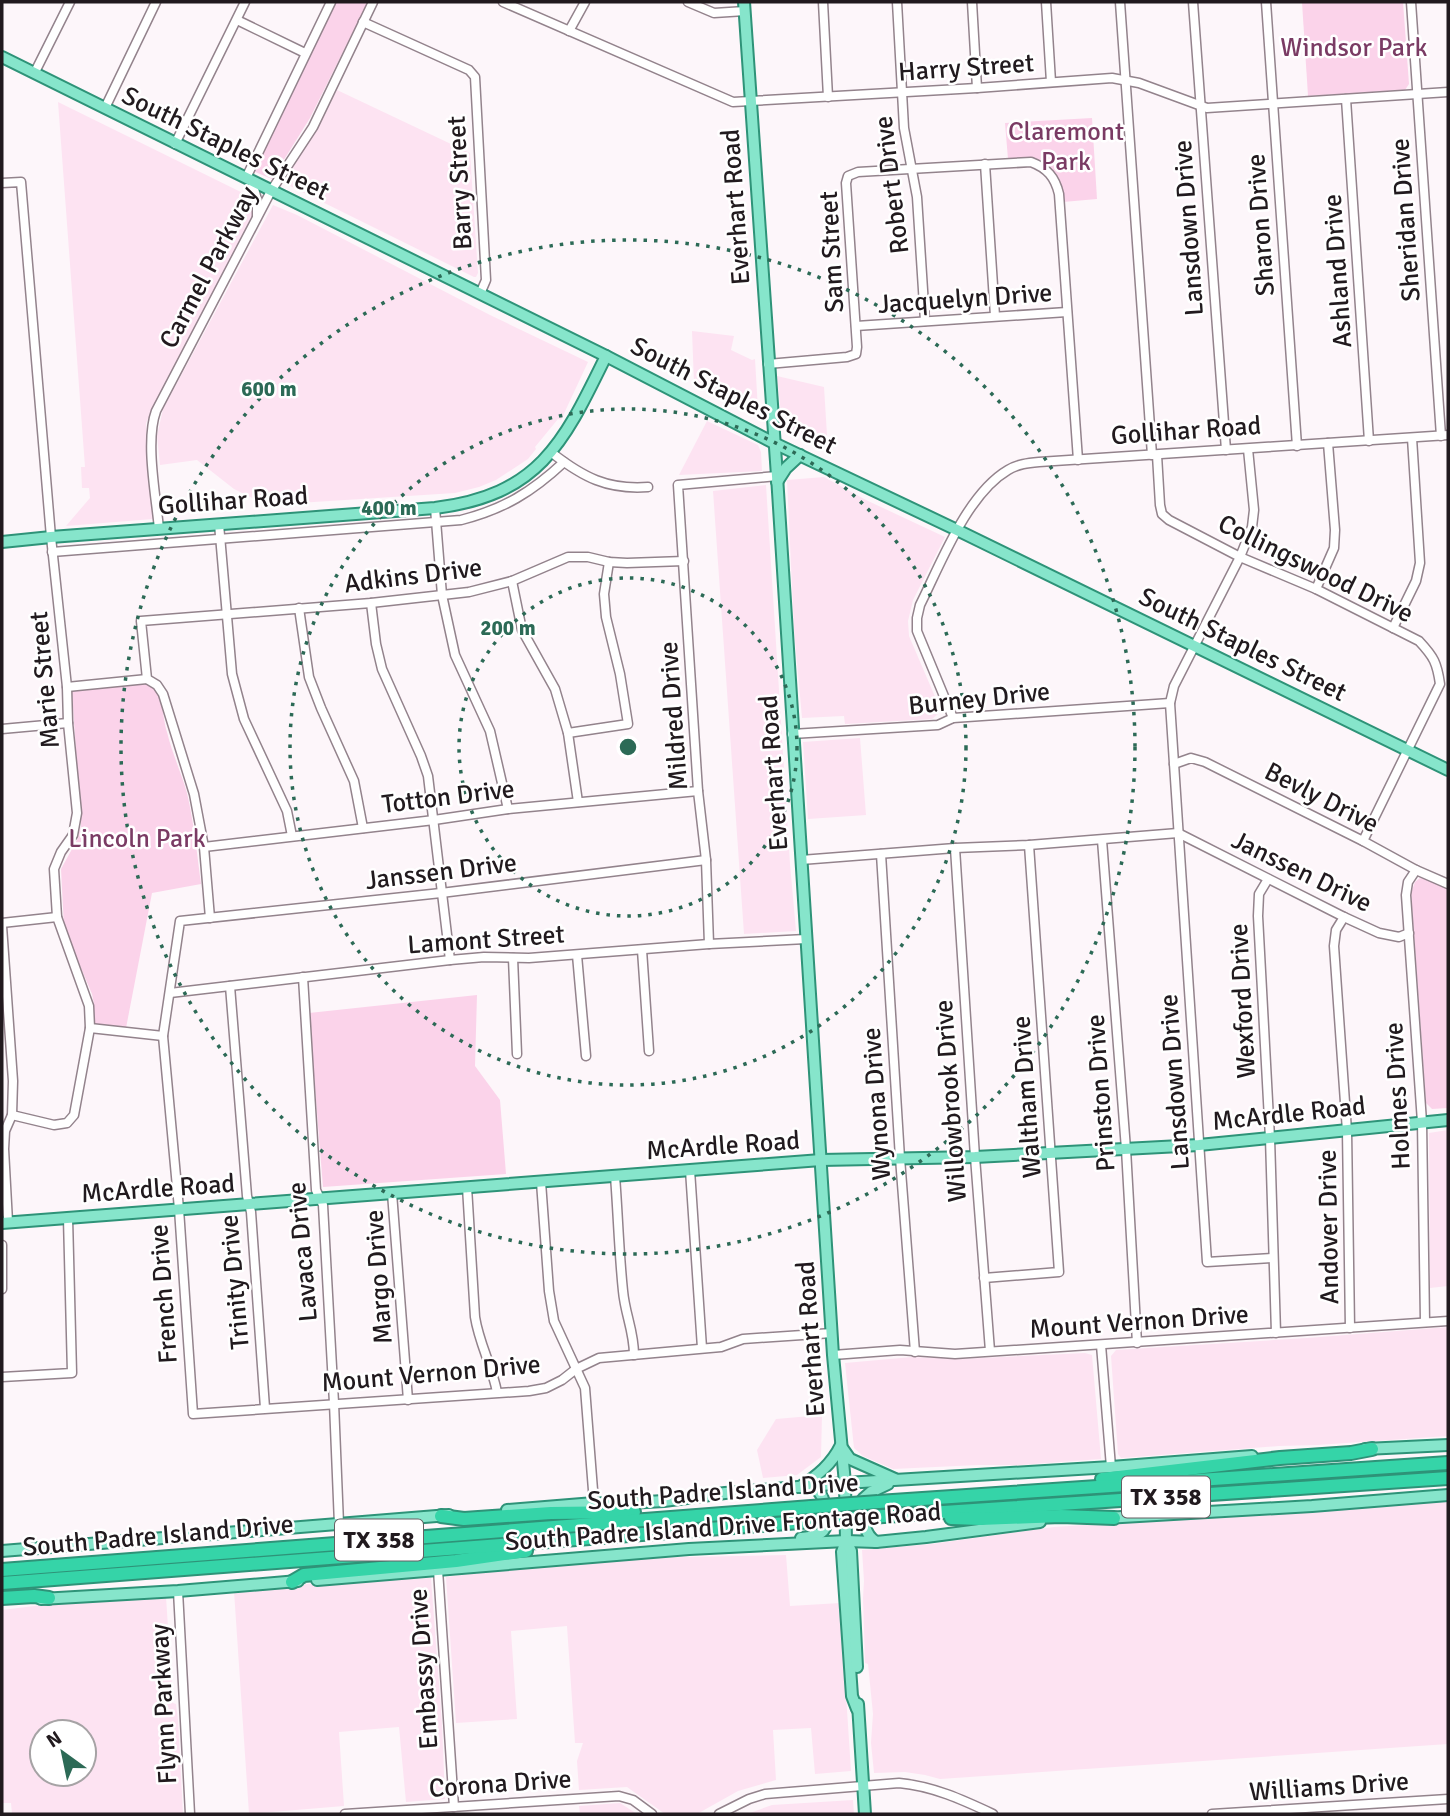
<svg xmlns="http://www.w3.org/2000/svg" width="1450" height="1816" viewBox="0 0 1450 1816" font-family="Signika,sans-serif">
<rect width="100%" height="100%" fill="#fdf6fa"/>
<g fill="#fde3f2" fill-rule="evenodd">
<polygon points="337,90 470,153 478,273 476,277 474,277 284,183"/>
<polygon points="58,102 253,198 255,210 146,423 153,519 66,526 90,498 89,488 82,488 81,467 85,467"/>
<polygon points="273,205 297,215 490,315 588,362 561,420 558,419 535,447 536,449 528,459 496,480 479,487 455,493 267,505 234,489 197,460 160,465 157,436 163,409"/>
<polygon points="692,331 734,336 731,350 752,360 755,359 758,410 753,413 694,383"/>
<polygon points="777,376 824,387 828,451 787,429 782,423"/>
<polygon points="707,421 758,445 761,452 762,471 679,475"/>
<polygon points="824,477 866,500 945,537 913,600 908,621 909,636 939,706 938,714 932,719 845,724 844,716 802,718 794,629 787,480"/>
<polygon points="766,485 790,864 796,931 744,934 713,491"/>
<polygon points="860,738 866,815 808,819 803,742"/>
<polygon points="1448,1130 1448,1286 1430,1288 1429,1133"/>
<polygon points="1448,1327 1448,1436 1317,1445 1279,1446 1121,1458 1118,1454 1111,1356 1116,1350 1307,1338"/>
<polygon points="1085,1353 1092,1355 1101,1459 1020,1465 978,1465 893,1469 863,1456 854,1448 845,1363 912,1357 960,1359"/>
<polygon points="822,1415 821,1457 797,1475 763,1478 757,1450 776,1419"/>
<polygon points="1448,1500 1448,1744 940,1779 925,1775 905,1772 874,1773 871,1743 873,1714 868,1664 865,1663 863,1598 864,1581 862,1550 932,1544 1054,1527"/>
<polygon points="786,1555 790,1606 840,1603 851,1771 815,1774 811,1728 773,1730 776,1780 738,1791 697,1814 665,1814 627,1787 579,1790 577,1761 583,1743 575,1743 567,1626 511,1631 517,1719 456,1723 446,1577 563,1563 637,1558"/>
<polygon points="431,1578 442,1724 445,1799 406,1802 399,1727 339,1732 344,1806 249,1814 234,1591 329,1582"/>
<path d="M 166,1597 L 173,1703 L 176,1704 L 178,1720 L 183,1814 L 12,1814 L 11,1803 L 2,1803 L 2,1610 L 42,1605 ZM 42,1732 L 84,1732 L 84,1774 L 42,1774 Z"/>
<polygon points="853,1800 854,1814 747,1814 772,1805"/>
<polygon points="620,1803 637,1814 580,1814 579,1806"/>
</g>
<g fill="#fbd3ea">
<polygon points="336,2 368,2 310,118 272,179 253,171"/>
<polygon points="1302,2 1403,2 1409,84 1405,90 1308,96"/>
<path d="M 1092,118 L 1097,199 L 1063,202 C 1059,166 1042,155 1008,159 L 1005,123 Z"/>
<path d="M 147,684 C 164,691 162,717 167,732 C 172,753 181,772 187,793 C 194,823 197,854 201,884 L 152,893 L 126,1028 L 94,1024 L 94,1004 L 92,994 L 64,928 L 61,869 L 77,840 L 81,826 L 72,692 L 75,689 Z"/>
<polygon points="1420,878 1426,879 1448,889 1448,1108 1432,1109 1426,1103 1411,893 1415,882"/>
<polygon points="477,995 475,1066 500,1100 506,1174 323,1187 309,1013"/>
</g>
<g fill="none" stroke-linecap="round" stroke-linejoin="round">
<defs>
<g id="minor">
<polyline points="503,2 733,102 977,88 1112,78 1139,83 1207,108 1448,92"/>
<polyline points="688,2 714,13 745,11"/>
<polyline points="823,2 828,97"/>
<polyline points="897,2 904,128 917,197 925,321"/>
<polyline points="972,2 977,88"/>
<polyline points="1046,2 1051,82"/>
<polyline points="1120,2 1152,455"/>
<polyline points="1193,2 1226,450"/>
<polyline points="1266,2 1297,446"/>
<polyline points="1411,2 1441,436"/>
<polyline points="237,20 305,53"/>
<polyline points="363,22 469,70 475,77 486,280 480,294"/>
<polyline points="569,31 585,2"/>
<polyline points="35,72 70,2"/>
<polyline points="1346,99 1369,441"/>
<polyline points="105,108 156,2"/>
<polyline points="175,144 245,2"/>
<polyline points="985,164 995,316"/>
<polyline points="246,178 331,2"/>
<polyline points="252,181 257,200 257,216"/>
<polyline points="2,183 21,182 51,537 67,687 68,723 77,813 73,835 61,852 54,869 57,917 89,1006 90,1028 74,1115 67,1123 54,1125 12,1115"/>
<polyline points="856,326 1067,312"/>
<path d="M 768,364 L 847,357 L 856,354 L 857,347 L 846,183 L 848,176 L 858,172 L 1031,162 C 1047,168 1055,177 1059,194 L 1078,460"/>
<polyline points="1248,449 1254,510 1252,527 1240,557 1174,686 1170,703 1207,1262 1273,1258"/>
<path d="M 552,453 C 583,477 607,490 648,487"/>
<path d="M 1157,455 L 1160,505 L 1162,514 L 1169,520 L 1240,557 L 1316,589 L 1419,641 C 1434,657 1437,663 1440,684 L 1363,841"/>
<polyline points="435,508 442,595 455,655 490,731 508,809"/>
<polyline points="219,524 232,674 244,719 287,811 292,836"/>
<path d="M 159,529 C 156,496 145,441 156,411 L 271,191 L 313,127 L 373,2"/>
<path d="M 52,552 L 461,520 C 504,509 532,492 564,462"/>
<polyline points="512,581 522,630 555,689 568,733 578,802"/>
<polyline points="1316,589 1334,548 1335,530 1328,443"/>
<polyline points="371,603 376,644 382,669 421,756 428,776 450,960"/>
<polyline points="299,608 309,677 321,708 354,781 363,828"/>
<polyline points="1393,628 1416,581 1420,563 1412,438"/>
<polyline points="67,687 147,679"/>
<path d="M 953,718 L 917,631 L 917,618 L 920,605 C 941,563 967,494 1008,470 C 1018,464 1028,463 1039,462 L 1448,435"/>
<polyline points="2,729 68,723"/>
<polyline points="568,733 628,724 620,674 606,617 604,594 609,562"/>
<polyline points="792,734 938,725 953,718 1170,703"/>
<polyline points="1174,764 1191,758 1205,762 1363,841 1416,870 1448,884"/>
<polyline points="1102,840 1126,1149 1137,1343"/>
<polyline points="204,847 434,820 508,809 698,791"/>
<polyline points="955,848 975,1157 990,1351"/>
<polyline points="881,854 900,1158 915,1352"/>
<polyline points="706,860 441,893 180,921 163,1036 179,1209 193,1414 529,1391 546,1388 562,1380 576,1369 599,1358 721,1347 743,1339 832,1333"/>
<polyline points="801,860 955,848 1029,845 1178,833 1344,917 1379,933 1399,937 1409,933"/>
<polyline points="1416,870 1408,882 1406,895 1422,1122 1425,1322"/>
<polyline points="1268,879 1259,894 1258,916 1270,1138 1276,1333"/>
<polyline points="1344,917 1336,930 1334,946 1347,1131 1350,1328"/>
<polyline points="210,918 204,847 194,794 163,694 157,685 147,679 141,621 371,603 469,592 512,581 568,557 588,557 609,562 627,563 684,561"/>
<polyline points="2,923 57,917"/>
<polyline points="2,926 13,1081 12,1115 5,1131 4,1149 8,1222"/>
<polyline points="709,944 706,860 698,791 678,485 777,476"/>
<polyline points="642,950 649,1051"/>
<polyline points="577,955 586,1056"/>
<polyline points="513,958 517,1054"/>
<polyline points="303,977 316,1190 323,1205 334,1403 339,1524"/>
<polyline points="230,986 247,1196 251,1212 265,1408"/>
<polyline points="170,993 450,960 484,957 529,958 709,944 806,939"/>
<polyline points="90,1028 163,1036"/>
<polyline points="690,1170 702,1348"/>
<path d="M 615,1176 C 618,1214 619,1253 623,1291 C 625,1314 634,1331 634,1355"/>
<polyline points="541,1182 549,1291 554,1321 585,1388 594,1503"/>
<path d="M 467,1187 L 475,1317 C 479,1343 492,1366 497,1392"/>
<polyline points="392,1193 408,1400"/>
<polyline points="2,1245 2,1289"/>
<polyline points="984,1278 1059,1272 1029,845"/>
<polyline points="1101,1345 1111,1467"/>
<polyline points="833,1355 900,1350 955,1354 1448,1321"/>
<polyline points="2,1377 72,1373 68,1218"/>
<polyline points="438,1570 454,1807"/>
<polyline points="178,1591 190,1814"/>
<polyline points="345,1814 619,1796 633,1800 652,1814"/>
<path d="M 719,1814 L 749,1799 L 765,1794 L 899,1783 C 933,1786 963,1800 993,1814"/>
<polyline points="1212,1814 1448,1799"/>
</g>
<g id="major">
<polyline points="744,2 777,476 833,1355 845,1483 846,1541 842,1552 852,1696 857,1709"/>
<polyline points="2,57 606,356 774,443 957,530 1448,770"/>
<polyline points="777,482 786,468 800,455"/>
<path d="M 2,542 L 51,537 L 435,508 C 540,495 564,442 606,356"/>
<polyline points="2,1223 821,1160 975,1157 1199,1145 1448,1120"/>
<polyline points="843,1449 850,1459 895,1479"/>
<polyline points="1365,1449 1448,1445"/>
<path d="M 800,1487 C 817,1476 832,1464 841,1445"/>
<polyline points="507,1510 594,1503 612,1504 664,1501 725,1493 845,1483 1111,1467 1252,1456"/>
<polyline points="1105,1518 1312,1506 1448,1495"/>
<path d="M 801,1538 C 810,1537 821,1536 825,1528 C 825,1512 828,1496 813,1487"/>
<polyline points="846,1541 851,1551 857,1667"/>
<path d="M 876,1542 C 861,1532 864,1515 863,1499 L 871,1492 L 888,1484"/>
<polyline points="2,1551 449,1515"/>
<polyline points="317,1580 689,1549 846,1541 876,1542 926,1537 1040,1522"/>
<polyline points="41,1599 178,1591 298,1581"/>
<polyline points="858,1704 865,1814"/>
</g>
<g id="highway">
<polyline points="1102,1479 1280,1458 1351,1453 1372,1449"/>
<polyline points="878,1502 1448,1463"/>
<polyline points="441,1516 464,1519 551,1513 634,1512"/>
<polyline points="884,1516 1448,1478"/>
<polyline points="951,1518 980,1519 1061,1516 1114,1518"/>
<polyline points="2,1570 811,1507"/>
<polyline points="292,1582 304,1575 456,1561 526,1551"/>
<polyline points="2,1583 813,1521"/>
<polyline points="2,1598 34,1596 49,1598"/>
</g>
</defs>
<use href="#minor" stroke="#93838c" stroke-width="11"/>
<use href="#major" stroke="#2e9378" stroke-width="14"/>
<use href="#highway" stroke="#2e9378" stroke-width="16"/>
<use href="#minor" stroke="#fff" stroke-width="8"/>
<use href="#major" stroke="#86e5cb" stroke-width="10"/>
<use href="#highway" stroke="#35d4a8" stroke-width="12"/>
<defs>
<g id="highway-bridge">
<polyline points="811,1507 878,1502"/>
<polyline points="813,1521 884,1516"/>
</g>
</defs>
<use href="#highway-bridge" stroke="#2e9378" stroke-width="16" stroke-linecap="butt"/>
<use href="#highway-bridge" stroke="#35d4a8" stroke-width="12"/>
</g>
<g fill="none" stroke="#2c6a56" stroke-width="3.5" stroke-dasharray="3.5 7">
<circle cx="628" cy="747" r="169"/>
<circle cx="628" cy="747" r="338"/>
<circle cx="628" cy="747" r="507"/>
</g>
<g text-anchor="middle" stroke-width="5" stroke-linejoin="round" paint-order="stroke">
<g fill="#fff" stroke="#645f62" stroke-width="2">
<rect x="1122" y="1476.5" width="88" height="41" rx="5"/>
<rect x="335" y="1519.5" width="88" height="41" rx="5"/>
</g>
<g font-size="24" font-weight="bold" fill="#211a1e">
<text x="1166" y="1505">TX 358</text>
<text x="379" y="1548">TX 358</text>
</g>
<g font-size="26" fill="#7a3b64" stroke="#fff">
<text x="1354" y="56">Windsor Park</text>
<text x="1066" y="140">Claremont<tspan x="1066" dy="30">Park</tspan></text>
<text x="137" y="847">Lincoln Park</text>
</g>
<g font-size="26" fill="#211a1e" stroke="#fff">
<text transform="translate(966 67) rotate(-4)" y="9">Harry Street</text>
<text transform="translate(226 143) rotate(26)" y="9">South Staples Street</text>
<text transform="translate(459 183) rotate(-93)" y="9">Barry Street</text>
<text transform="translate(891 185) rotate(-97)" y="9">Robert Drive</text>
<text transform="translate(735 207) rotate(-94)" y="9">Everhart Road</text>
<text transform="translate(1405 220) rotate(-94)" y="9">Sheridan Drive</text>
<text transform="translate(1260 225) rotate(-94)" y="9">Sharon Drive</text>
<text transform="translate(1188 228) rotate(-94)" y="9">Lansdown Drive</text>
<text transform="translate(831 252) rotate(-93)" y="9">Sam Street</text>
<text transform="translate(208 267) rotate(-62)" y="9">Carmel Parkway</text>
<text transform="translate(1337 271) rotate(-94)" y="9">Ashland Drive</text>
<text transform="translate(965 298) rotate(-4)" y="9">Jacquelyn Drive</text>
<text transform="translate(734 395) rotate(27)" y="9">South Staples Street</text>
<text transform="translate(1186 430) rotate(-4)" y="9">Gollihar Road</text>
<text transform="translate(233 500) rotate(-4)" y="9">Gollihar Road</text>
<text transform="translate(1316 568) rotate(26)" y="9">Collingswood Drive</text>
<text transform="translate(413 575) rotate(-7)" y="9">Adkins Drive</text>
<text transform="translate(1243 644) rotate(26)" y="9">South Staples Street</text>
<text transform="translate(44 680) rotate(-95)" y="9">Marie Street</text>
<text transform="translate(979 698) rotate(-6)" y="9">Burney Drive</text>
<text transform="translate(673 716) rotate(-94)" y="9">Mildred Drive</text>
<text transform="translate(773 773) rotate(-94)" y="9">Everhart Road</text>
<text transform="translate(448 796) rotate(-7)" y="9">Totton Drive</text>
<text transform="translate(1322 797) rotate(27)" y="9">Bevly Drive</text>
<text transform="translate(441 871) rotate(-7)" y="9">Janssen Drive</text>
<text transform="translate(1302 871) rotate(26)" y="9">Janssen Drive</text>
<text transform="translate(486 939) rotate(-4)" y="9">Lamont Street</text>
<text transform="translate(1242 1001) rotate(-93)" y="9">Wexford Drive</text>
<text transform="translate(1174 1082) rotate(-94)" y="9">Lansdown Drive</text>
<text transform="translate(1100 1093) rotate(-94)" y="9">Prinston Drive</text>
<text transform="translate(1397 1096) rotate(-93)" y="9">Holmes Drive</text>
<text transform="translate(1026 1097) rotate(-94)" y="9">Waltham Drive</text>
<text transform="translate(950 1101) rotate(-94)" y="9">Willowbrook Drive</text>
<text transform="translate(876 1104) rotate(-94)" y="9">Wynona Drive</text>
<text transform="translate(1289 1113) rotate(-6)" y="9">McArdle Road</text>
<text transform="translate(723 1145) rotate(-4)" y="9">McArdle Road</text>
<text transform="translate(158 1188) rotate(-4)" y="9">McArdle Road</text>
<text transform="translate(1328 1227) rotate(-91)" y="9">Andover Drive</text>
<text transform="translate(302 1252) rotate(-95)" y="9">Lavaca Drive</text>
<text transform="translate(378 1277) rotate(-94)" y="9">Margo Drive</text>
<text transform="translate(234 1282) rotate(-95)" y="9">Trinity Drive</text>
<text transform="translate(163 1294) rotate(-94)" y="9">French Drive</text>
<text transform="translate(1139 1321) rotate(-4)" y="9">Mount Vernon Drive</text>
<text transform="translate(810 1339) rotate(-94)" y="9">Everhart Road</text>
<text transform="translate(431 1373) rotate(-5)" y="9">Mount Vernon Drive</text>
<text transform="translate(723 1491) rotate(-4)" y="9">South Padre Island Drive</text>
<text transform="translate(723 1526) rotate(-4)" y="9">South Padre Island Drive Frontage Road</text>
<text transform="translate(158 1535) rotate(-5)" y="9">South Padre Island Drive</text>
<text transform="translate(423 1669) rotate(-94)" y="9">Embassy Drive</text>
<text transform="translate(163 1704) rotate(-93)" y="9">Flynn Parkway</text>
<text transform="translate(500 1783) rotate(-4)" y="9">Corona Drive</text>
<text transform="translate(1329 1786) rotate(-4)" y="9">Williams Drive</text>
</g>
</g>
<circle cx="628" cy="747" r="10" fill="#2c6a56" stroke="#fff" stroke-width="3.5"/>
<g font-size="21" text-anchor="middle" font-weight="bold" fill="#2c6a56" stroke="#fff" stroke-width="5" stroke-linejoin="round" paint-order="stroke">
<text x="269" y="396">600 m</text>
<text x="389" y="515">400 m</text>
<text x="508" y="635">200 m</text>
</g>
<rect width="1450" height="1816" fill="none" stroke="#211a1e" stroke-width="7"/>
<g transform="translate(63 1753) rotate(327)"><circle r="33" fill="#ffffff" stroke="#a6a3a5" stroke-width="2"/>
<path d="M0-5L12 26L0 18L-12 26Z" fill="#2c6a56"/>
<text y="-10" font-size="19" font-weight="bold" text-anchor="middle" fill="#211a1e">N</text>
</g>
</svg>
